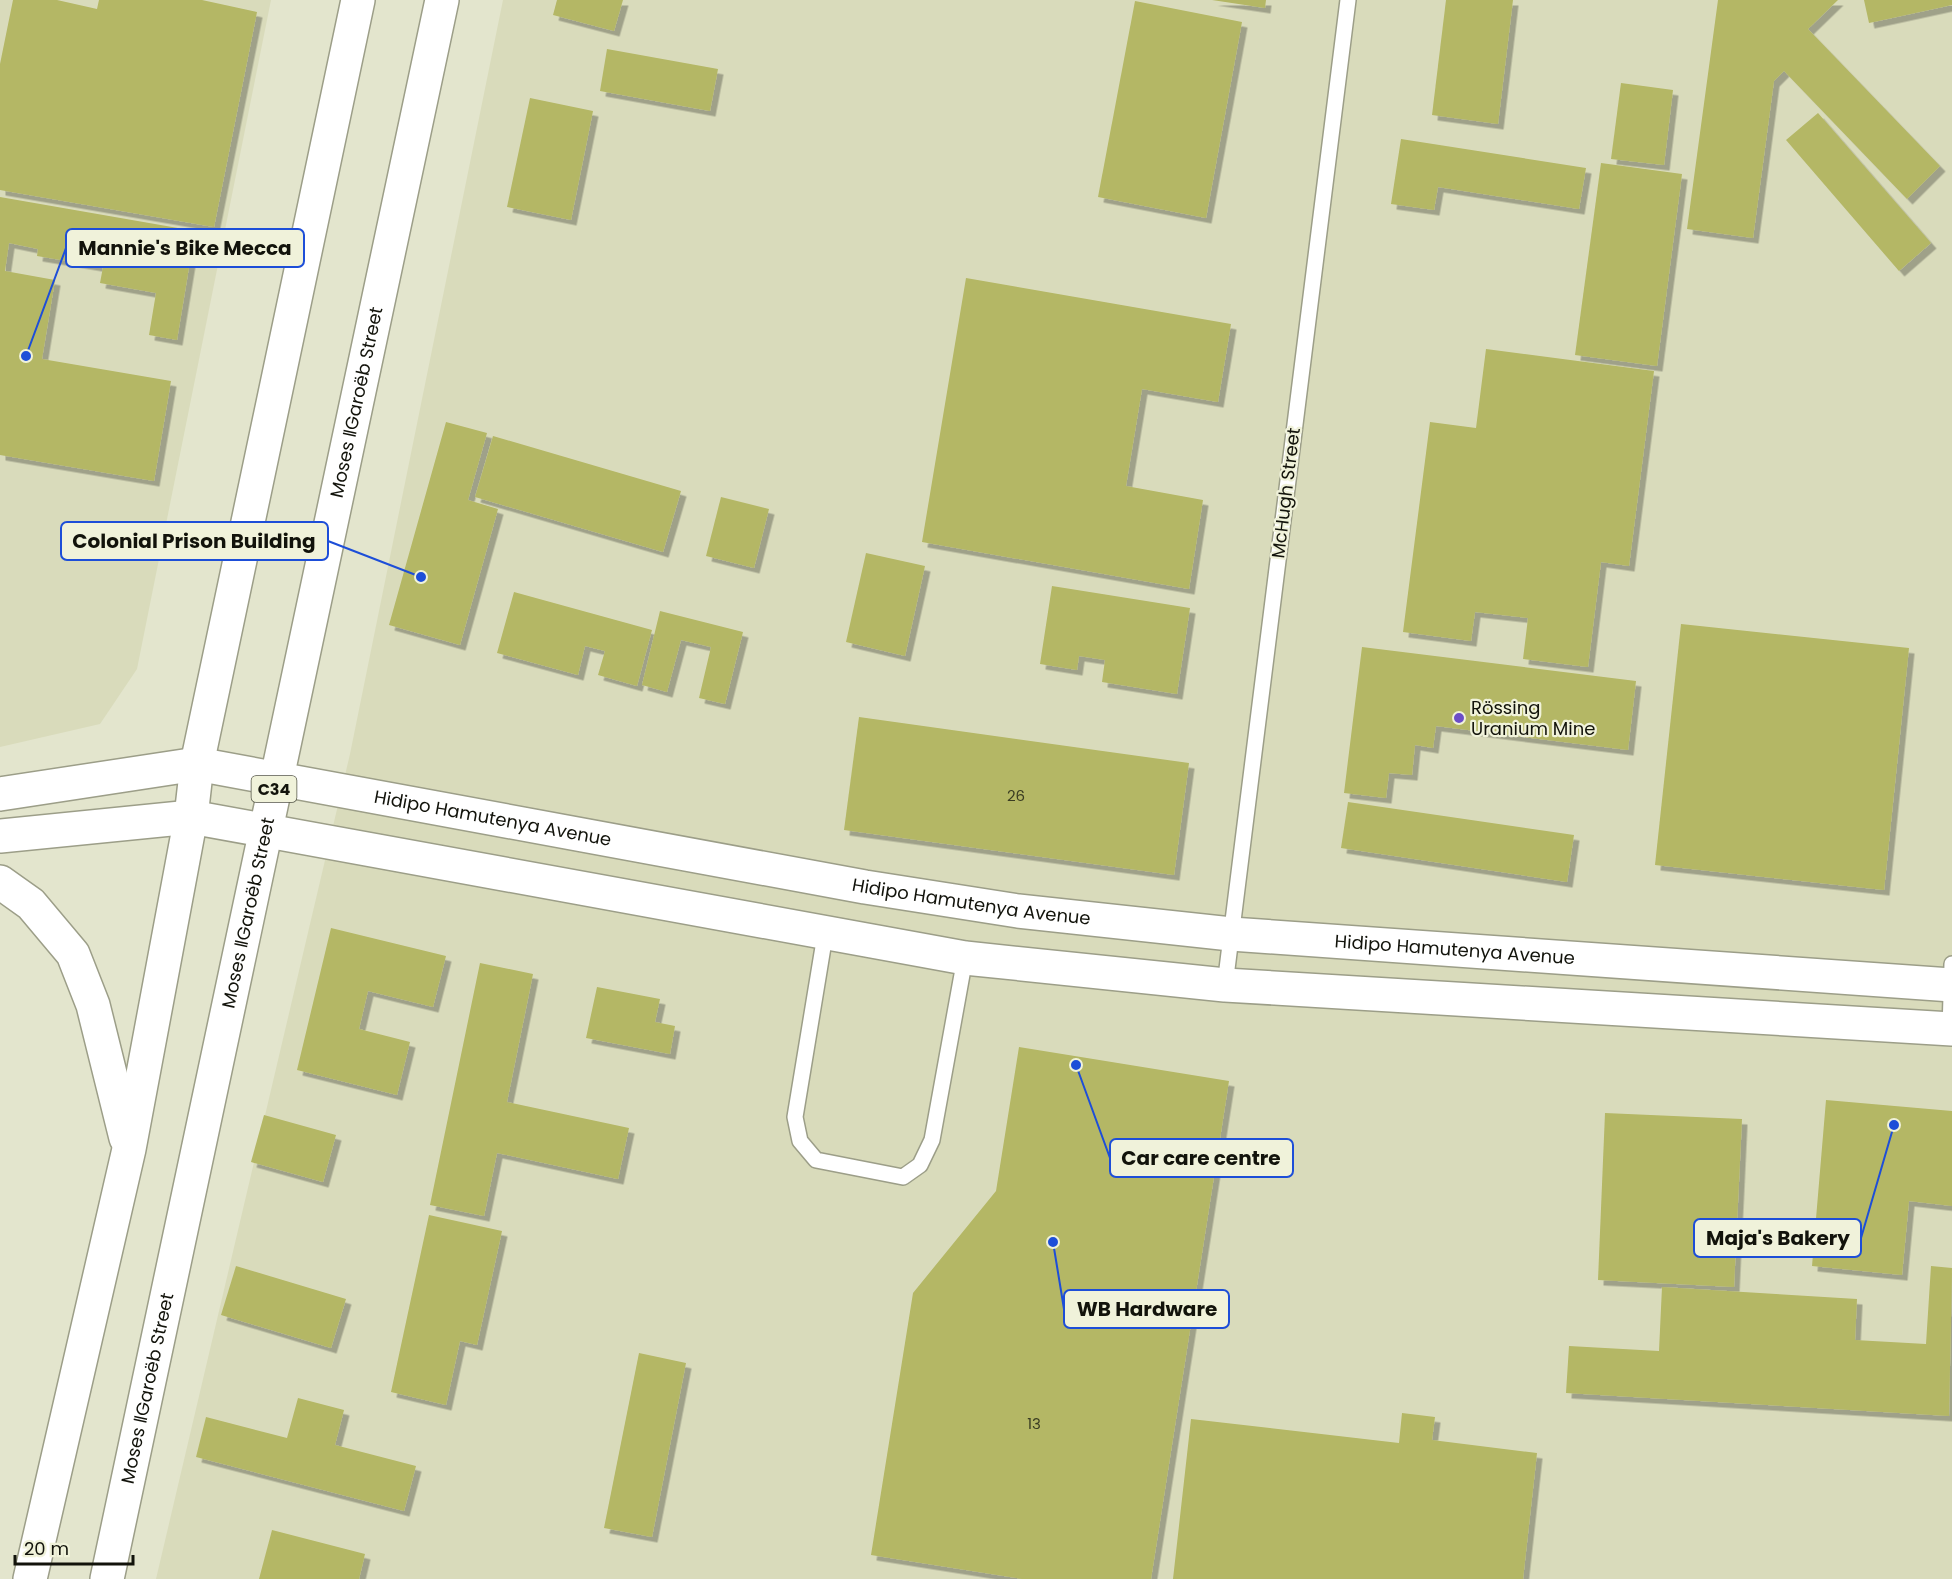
<svg xmlns="http://www.w3.org/2000/svg" width="1952" height="1579" viewBox="0 0 1952 1579" font-family="Poppins,sans-serif">
<defs>
<filter id="shadow"><feDropShadow dx="5.5" dy="5.5" stdDeviation="0" flood-color="#0004"/></filter>
</defs>
<rect width="100%" height="100%" fill="#e3e5cd"/>
<g fill="#d9dbbb">
<polygon points="0,0 271,0 137,669 100,724 0,747"/>
<polygon points="503,0 1952,0 1952,1579 156,1579 350,754"/>
</g>
<g fill="#b4b765" filter="url(#shadow)">
<polygon points="13,0 57,0 97,9 99,0 202,0 257,12 214,227 0,190 0,64"/>
<polygon points="557,0 623,0 614,31 553,15"/>
<polygon points="1212,0 1266,0 1265,8"/>
<polygon points="1446,0 1513,0 1498,124 1432,115"/>
<polygon points="1718,0 1838,0 1808,29 1940,166 1907,199 1784,71 1774,81 1753,238 1687,229"/>
<polygon points="1864,0 1952,0 1952,5 1869,23"/>
<polygon points="1135,1 1242,22 1206,218 1098,197"/>
<polygon points="607,49 718,69 710,111 600,91"/>
<polygon points="1621,83 1673,90 1664,165 1611,159"/>
<polygon points="530,98 593,111 571,220 507,207"/>
<polygon points="1818,113 1931,243 1899,271 1786,140"/>
<polygon points="1401,139 1586,168 1579,209 1438,187 1434,210 1391,204"/>
<polygon points="1601,163 1682,174 1657,366 1575,355"/>
<polygon points="0,197 195,231 177,340 149,335 156,293 100,283 103,267 37,256 38,249 9,243 5,271 55,280 42,359 171,381 154,481 0,455"/>
<polygon points="966,278 1231,324 1218,402 1142,389 1126,486 1203,500 1189,589 922,542"/>
<polygon points="1486,349 1654,371 1629,566 1601,562 1588,667 1523,659 1528,618 1475,612 1471,641 1403,632 1430,422 1476,428"/>
<polygon points="446,422 487,433 468,500 498,509 460,645 389,625"/>
<polygon points="493,436 681,491 663,552 475,497"/>
<polygon points="721,497 769,509 754,568 706,556"/>
<polygon points="866,553 925,566 905,656 846,642"/>
<polygon points="1052,586 1190,608 1177,694 1102,682 1105,660 1079,656 1077,670 1040,664"/>
<polygon points="514,592 652,630 637,686 598,675 605,651 585,646 578,675 497,653"/>
<polygon points="660,611 743,632 725,704 699,698 711,647 681,640 667,692 642,685"/>
<polygon points="1681,624 1909,648 1884,890 1655,865"/>
<polygon points="1362,647 1636,681 1628,750 1436,726 1433,748 1415,745 1412,775 1389,773 1386,798 1344,793"/>
<polygon points="859,717 1189,763 1174,875 844,830"/>
<polygon points="1348,802 1574,835 1567,882 1341,848"/>
<polygon points="331,928 446,956 433,1007 368,991 359,1029 410,1042 397,1095 297,1070"/>
<polygon points="480,963 533,974 507,1102 629,1128 618,1179 497,1153 484,1216 430,1205"/>
<polygon points="597,987 660,999 655,1022 675,1026 670,1054 586,1038"/>
<polygon points="1019,1047 1229,1081 1151,1579 1022,1579 871,1555 913,1293 996,1191"/>
<polygon points="1826,1100 1952,1111 1952,1206 1909,1201 1902,1275 1812,1266"/>
<polygon points="1605,1113 1742,1119 1734,1287 1598,1280"/>
<polygon points="264,1115 336,1135 323,1182 251,1162"/>
<polygon points="429,1215 502,1231 477,1345 460,1341 446,1405 391,1392"/>
<polygon points="236,1266 346,1299 331,1348 221,1315"/>
<polygon points="1931,1266 1952,1268 1949,1416 1566,1393 1569,1346 1659,1351 1662,1287 1857,1299 1855,1340 1926,1344"/>
<polygon points="639,1353 686,1363 652,1537 604,1528"/>
<polygon points="298,1398 344,1410 335,1445 416,1466 404,1511 196,1457 206,1417 287,1438"/>
<polygon points="1402,1413 1435,1417 1432,1440 1537,1453 1523,1579 1173,1579 1191,1419 1399,1443"/>
<polygon points="272,1530 365,1554 359,1579 259,1579"/>
</g>
<g fill="none" stroke-linecap="round" stroke-linejoin="round">
<defs>
<g id="lane">
<polyline points="825,935 795,1117 800,1141 816,1160 903,1177 920,1165 932,1140 965,958"/>
<polyline points="1225,985 1348,0"/>
<polyline points="1950,1029 1952,964"/>
</g>
<g id="secondary">
<path id="s1" d="M 0,794 L 197,764 L 865,887 L 1018,911 L 1231,934 L 1952,985"/>
<polyline points="0,836 191,817 965,958 1225,985 1952,1029"/>
</g>
<g id="primary">
<polyline points="0,882 31,904 73,954 93,1005 126,1138"/>
<polyline points="30,1579 129,1149 191,817 197,764 358,0"/>
<path id="s2" d="M 107,1579 L 442,0"/>
</g>
</defs>
<use href="#lane" stroke="#9c9e88" stroke-width="18"/>
<use href="#secondary" stroke="#9c9e88" stroke-width="36"/>
<use href="#primary" stroke="#9c9e88" stroke-width="36"/>
<use href="#lane" stroke="#fff" stroke-width="15"/>
<use href="#secondary" stroke="#fff" stroke-width="33"/>
<use href="#primary" stroke="#fff" stroke-width="33"/>
</g>
<circle fill="#6c4ec7" stroke="#f0f2da" stroke-width="2" cx="1459" cy="718" r="6"/>
<g text-anchor="middle" stroke-width="4.5" stroke-linejoin="round" paint-order="stroke">
<g font-size="15" fill="#3a3c22">
<text x="1016" y="801">26</text>
<text x="1034" y="1429">13</text>
</g>
<rect fill="#f0f2da" stroke="#555649" stroke-width="1.5" x="251.5" y="776" width="45" height="26" rx="4.5"/>
<g font-size="16" font-weight="bold" fill="#12130b">
<text x="274" y="795">C34</text>
</g>
<g font-size="18" fill="#12130b" stroke="#f0f2da">
<text dy="6" stroke="none"><textPath href="#s2" startOffset="1203">Moses ǁGaroëb Street</textPath></text>
<text transform="translate(1286 493) rotate(-83)" y="6">McHugh Street</text>
<text dy="6" stroke="none"><textPath href="#s1" startOffset="500">Hidipo Hamutenya Avenue</textPath></text>
<text dy="6" stroke="none"><textPath href="#s1" startOffset="986">Hidipo Hamutenya Avenue</textPath></text>
<text dy="6" stroke="none"><textPath href="#s2" startOffset="681">Moses ǁGaroëb Street</textPath></text>
<text dy="6" stroke="none"><textPath href="#s1" startOffset="1472">Hidipo Hamutenya Avenue</textPath></text>
<text dy="6" stroke="none"><textPath href="#s2" startOffset="195">Moses ǁGaroëb Street</textPath></text>
</g>
<g font-size="18" fill="#12130b" stroke="#f0f2da" text-anchor="start">
<text x="1471" y="714">Rössing<tspan x="1471" dy="21">Uranium Mine</tspan></text>
</g>
</g>
<path fill="none" stroke="#1d4ed8" stroke-width="2" d="M26 356L66 248M421 577L328 541M1076 1065L1110 1158M1894 1125L1861 1238M1053 1242L1064 1309"/>
<g fill="#1d4ed8" stroke="#f0f2da" stroke-width="2">
<circle cx="26" cy="356" r="6"/>
<circle cx="421" cy="577" r="6"/>
<circle cx="1076" cy="1065" r="6"/>
<circle cx="1894" cy="1125" r="6"/>
<circle cx="1053" cy="1242" r="6"/>
</g>
<g fill="#f0f2da" stroke="#1d4ed8" stroke-width="2">
<rect x="66" y="229" width="238" height="38" rx="6"/>
<rect x="61" y="522" width="267" height="38" rx="6"/>
<rect x="1110" y="1139" width="183" height="38" rx="6"/>
<rect x="1694" y="1219" width="167" height="38" rx="6"/>
<rect x="1064" y="1290" width="165" height="38" rx="6"/>
</g>
<g font-size="20" text-anchor="middle" font-weight="bold" fill="#12130b">
<text x="185" y="255">Mannie's Bike Mecca</text>
<text x="194" y="548">Colonial Prison Building</text>
<text x="1201" y="1165">Car care centre</text>
<text x="1778" y="1245">Maja's Bakery</text>
<text x="1147" y="1316">WB Hardware</text>
</g>
<path d="M15 1555v9h118v-9" fill="none" stroke="#12130b" stroke-width="3"/>
<text x="24" y="1555" font-size="18" fill="#12130b" stroke="#f0f2da" stroke-width="4.5" paint-order="stroke">20 m</text>
</svg>
